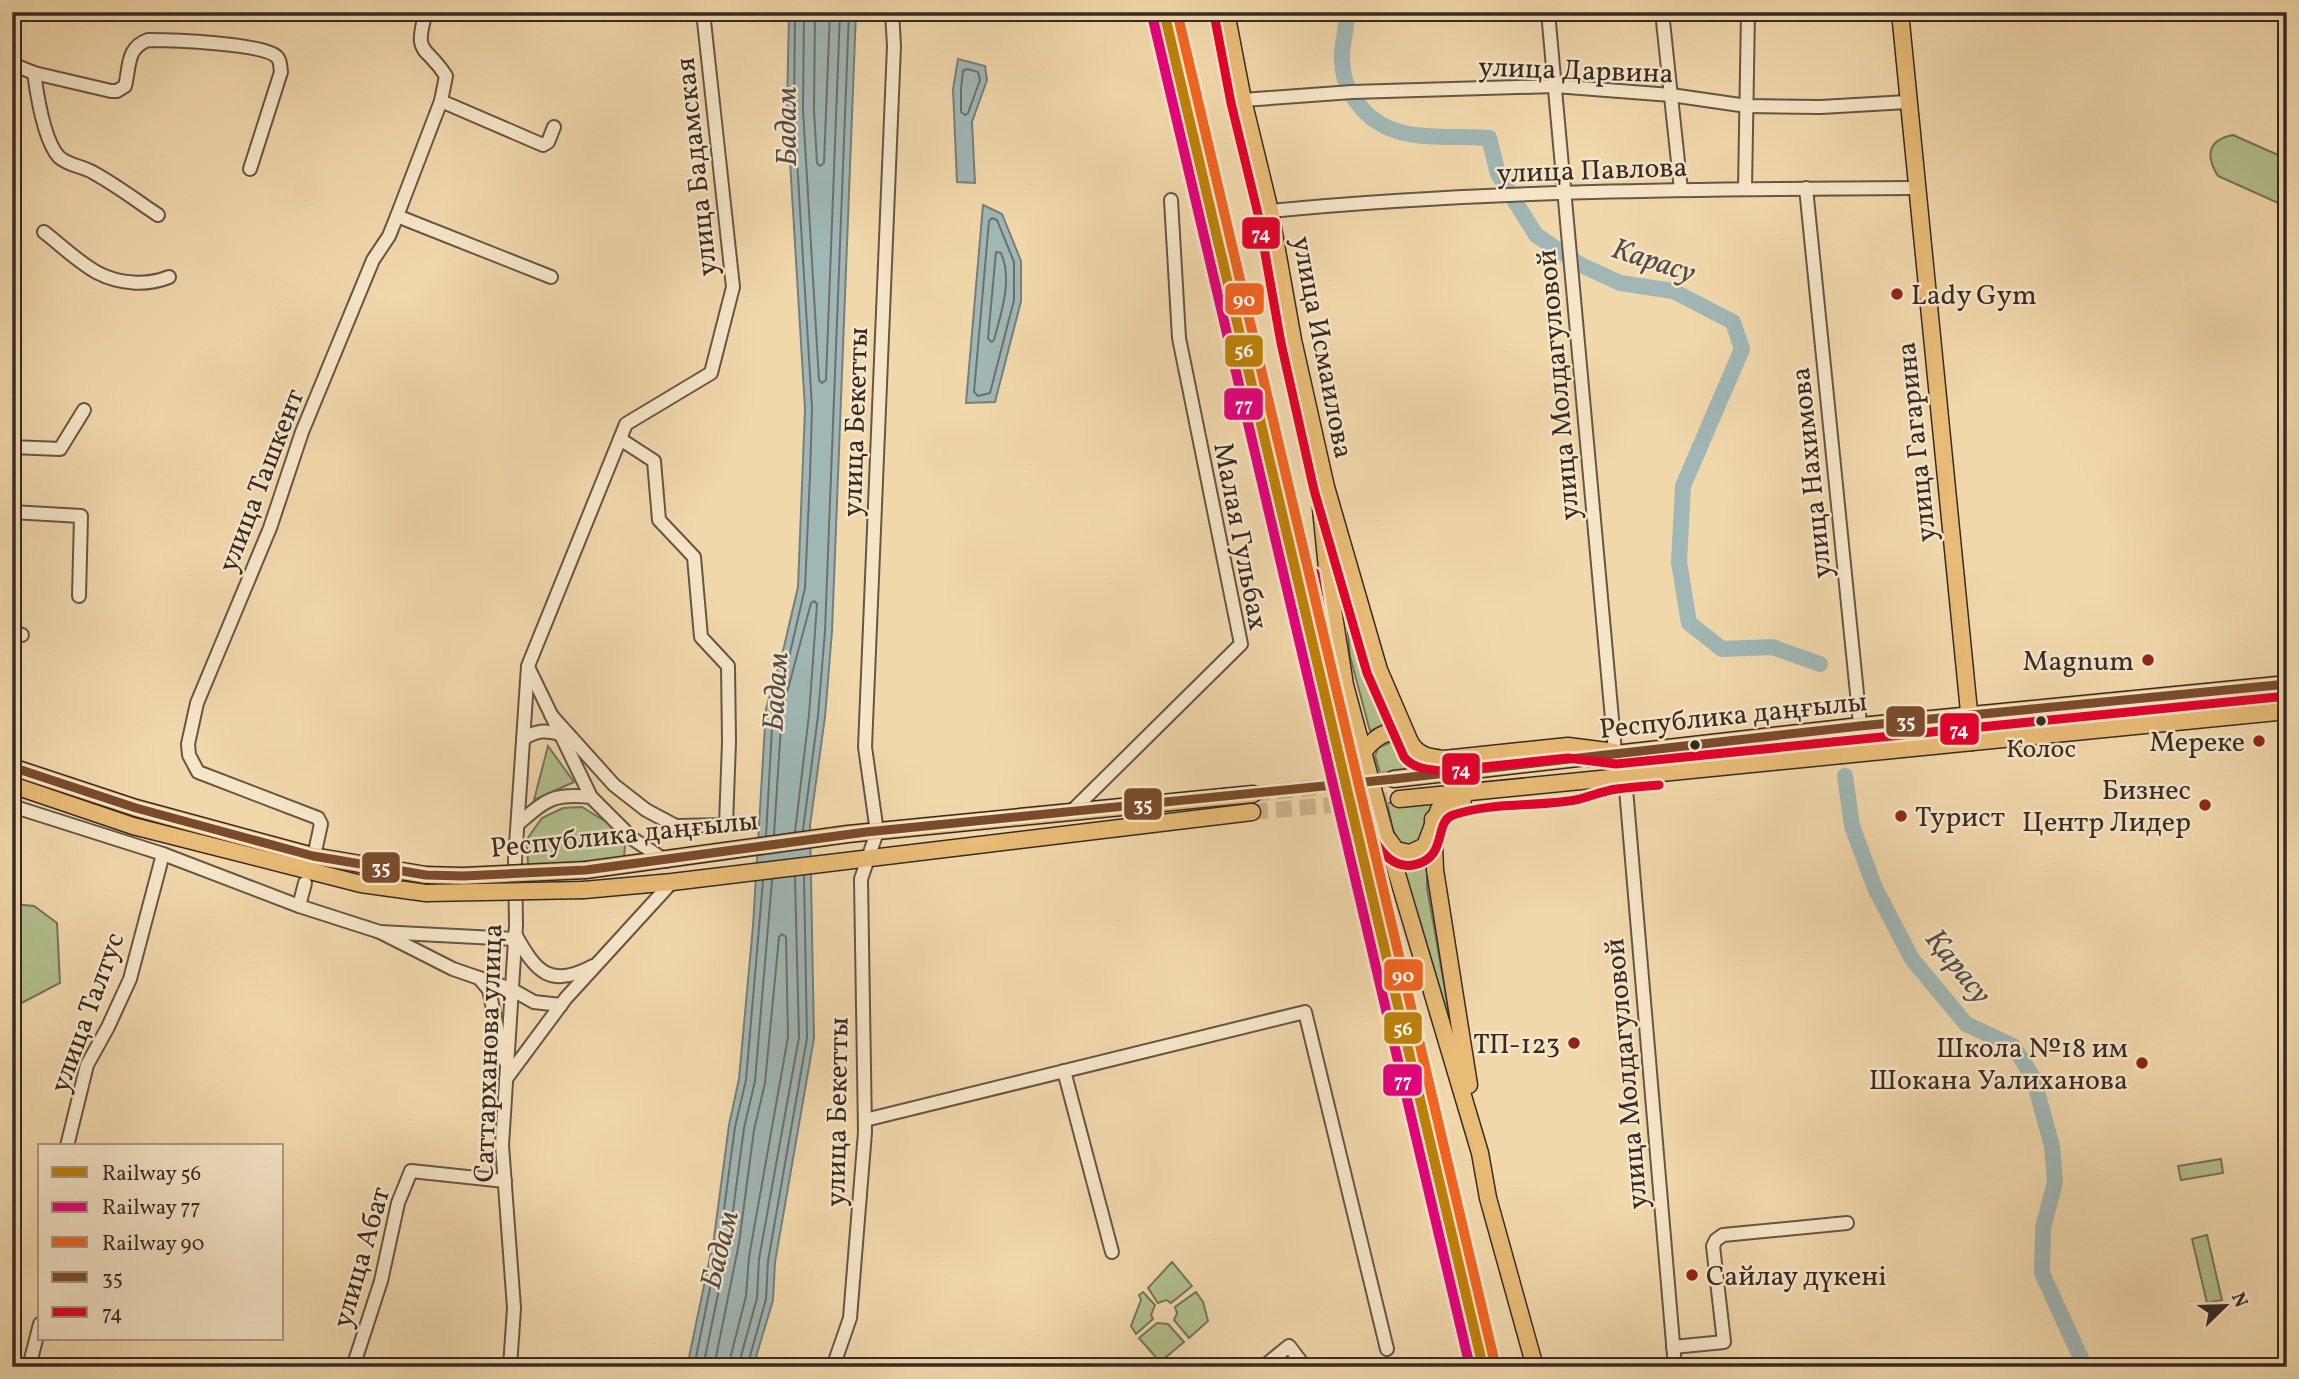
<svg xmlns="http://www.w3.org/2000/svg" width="2299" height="1379" viewBox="0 0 2299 1379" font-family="Vollkorn,serif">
<rect width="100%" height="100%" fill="#f1d8ab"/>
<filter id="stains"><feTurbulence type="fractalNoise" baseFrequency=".00286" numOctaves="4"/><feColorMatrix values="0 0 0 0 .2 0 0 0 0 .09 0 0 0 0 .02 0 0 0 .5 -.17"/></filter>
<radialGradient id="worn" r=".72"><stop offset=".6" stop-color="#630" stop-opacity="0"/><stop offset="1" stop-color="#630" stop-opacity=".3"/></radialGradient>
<g fill="#b3c08e" stroke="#74755a" stroke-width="2">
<path d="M 2233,135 L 2287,159 L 2287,207 L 2218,176 C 2205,155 2208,140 2233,135 Z"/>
<polygon points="1339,531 1395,723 1382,725 1370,731 1350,656"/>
<polygon points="2287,694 2287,702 2003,730 2002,722"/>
<polygon points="1945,726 1946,735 1869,743 1868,734"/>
<polygon points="1855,735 1856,744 1665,764 1664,754"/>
<path d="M 1393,741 L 1402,743 C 1411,759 1419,762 1436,766 L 1380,773 L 1375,756 L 1378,748 Z"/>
<polygon points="548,746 574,782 534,800"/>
<polygon points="1661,754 1662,764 1587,767"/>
<path d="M 1454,794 C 1425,809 1431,812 1420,840 L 1410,845 L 1399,842 L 1393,830 L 1387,803 Z"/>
<polygon points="582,807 608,823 625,846 624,857 615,863 528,867 527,839 542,818 563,808"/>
<polygon points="1427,857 1427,888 1452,1029 1401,860 1416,861"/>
<polygon points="12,904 34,906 57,923 60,983 12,1008"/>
<polygon points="2221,1159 2223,1173 2181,1180 2178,1166"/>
<polygon points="2207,1235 2222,1300 2207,1303 2192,1239"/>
<polygon points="1172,1262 1192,1286 1171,1303 1166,1300 1158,1303 1148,1288"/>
<polygon points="1143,1292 1155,1305 1151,1315 1153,1319 1136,1334 1131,1326 1141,1300 1139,1295"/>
<polygon points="1196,1292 1203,1302 1208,1321 1189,1338 1174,1320 1177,1313 1175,1307"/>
<polygon points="1157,1323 1168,1324 1184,1342 1160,1362 1139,1338"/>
</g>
<g fill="#a0b7b5" stroke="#767f7b" stroke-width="2">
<polygon points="789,12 856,12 832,631 825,717 810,825 814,1038 775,1262 773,1300 753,1367 687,1367 714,1238 729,1125 739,1079 753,926 766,709 783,651 798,587 805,409 787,111"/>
<polygon points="958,59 985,66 987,80 972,122 975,183 957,182 953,89"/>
<polygon points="983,205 1002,214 1021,261 1021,301 995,402 966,403"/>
</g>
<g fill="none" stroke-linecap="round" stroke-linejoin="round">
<g stroke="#6b706d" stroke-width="2">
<polyline points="804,12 803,110 819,380 822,383 826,380 840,12"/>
<polyline points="815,12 814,110 817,163 820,166 824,163 830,12"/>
<polygon points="967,69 978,72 980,80 968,113 965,115 961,112 961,89 963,71"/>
<polygon points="992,218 997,220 1014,262 1014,300 990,393 978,396 974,392 989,221"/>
<path d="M 996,252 L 1001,253 C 1013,280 1001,313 994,340 L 991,342 L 988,338 Z"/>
<polyline points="803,830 818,716 825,631 849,12"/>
<polyline points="774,834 782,711 811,603 814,601 817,604 809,715 795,832"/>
<polyline points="766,836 773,710 790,653 805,588 810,475 812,408 794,110 795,12"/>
<polyline points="694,1367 720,1239 735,1127 746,1080 763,881"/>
<polyline points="703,1367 729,1241 744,1128 755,1081 772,880"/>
<polyline points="714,1367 739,1243 754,1130 765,1083 779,937 782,934 786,937 788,1037 749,1257 746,1296 728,1367"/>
<polyline points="738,1367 757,1298 759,1259 799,1037 795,877"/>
<polyline points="747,1367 766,1299 768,1261 807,1038 804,876"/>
</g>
<g stroke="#a0b7b5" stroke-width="16">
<path d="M 1346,12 C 1348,29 1341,44 1342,60 C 1343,80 1347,89 1359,105 C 1391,146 1442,134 1489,138 L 1498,174 L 1536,235 L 1579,264 L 1620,283 L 1673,291 L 1733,322 L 1742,349 L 1683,486 L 1679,562 L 1689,623 L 1722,649 L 1772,647 L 1820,664"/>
<polyline points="1845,776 1852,826 1875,888 1912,959 1966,1024 2013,1046 2033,1077 2052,1146 2055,1182 2043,1228 2042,1273 2085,1367"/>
</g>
<g stroke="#ccb590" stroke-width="16" stroke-dasharray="16 8" stroke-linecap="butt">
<polyline points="1253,794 1394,779"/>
<polyline points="1252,812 1399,799"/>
</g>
<defs>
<g id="minor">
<polyline points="330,12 333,14"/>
<polyline points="1548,12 1615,752"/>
<polyline points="1662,12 1681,190"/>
<path d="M 12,64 L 34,73 L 111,91 L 117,91 L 125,86 C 130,67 126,48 148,40 C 170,40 263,43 277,57 C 281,61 280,67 281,72 L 250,169"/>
<path d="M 34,73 C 37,95 44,141 59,157 C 69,166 83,166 94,173 C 116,185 137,201 158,215"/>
<polyline points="1243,100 1352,92 1555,86 1671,95 1747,106 1821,107 1907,102"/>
<polyline points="441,101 543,145 548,142 554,127"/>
<polyline points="1806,188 1863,753"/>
<polyline points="1745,189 1748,12"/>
<path d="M 1270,211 C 1484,190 1700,189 1916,188"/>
<path d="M 397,216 L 441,101 L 446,76 C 426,44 413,57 426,12"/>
<path d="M 44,232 C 61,245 79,263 98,273 C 119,284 147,286 169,277"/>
<polyline points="12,447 60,449 84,410"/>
<polyline points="12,512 81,516 79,596"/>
<polyline points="12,632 22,635"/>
<polyline points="529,669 591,797 633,839 666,861"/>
<polyline points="551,715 614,785 646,810 676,826 726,825 729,742 728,666 701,637 694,557 659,520 654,461 620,439"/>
<path d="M 523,739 C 537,730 545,730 560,734"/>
<polyline points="1625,777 1675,1367"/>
<polyline points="12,806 163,854 299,906 380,932"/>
<polyline points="1070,813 1241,644 1179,338 1171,200"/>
<path d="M 518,824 C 546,800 552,793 591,797"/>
<polyline points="316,847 321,824 318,818 198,772 189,755 188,744 197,703 270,528 302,432 373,260 389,236 397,216 551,277"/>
<polyline points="299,906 305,883"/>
<path d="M 515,934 C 536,972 550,989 593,966"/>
<polyline points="515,939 380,932 453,969 511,989 534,1002 561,1005"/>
<polyline points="479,978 489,990 504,1060"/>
<polyline points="1064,1071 1112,1252"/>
<polyline points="506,1079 566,998 672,882"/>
<polyline points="865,1120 1305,1012 1387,1349"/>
<polyline points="67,1146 87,1065 108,1027 130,979 163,854"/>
<polyline points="1673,1347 1724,1342 1713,1246 1716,1240 1723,1235 1847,1223"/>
<polyline points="29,1367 40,1324"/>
<polyline points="353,1367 381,1281 398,1203 411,1171 505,1181"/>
<polyline points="510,1367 514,1308 502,1145 516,925 515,860 528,666 626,424 711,373 733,287 703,12"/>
<polyline points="833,1367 850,1318 865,1132 861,879 877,832 865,747 894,46 892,12"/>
<polyline points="1263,1367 1289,1346 1305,1367"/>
</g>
<g id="major">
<path d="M 1226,12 L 1243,100 L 1270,211 L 1293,340 L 1326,487 L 1379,670 L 1410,742 C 1418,756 1429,757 1444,759 L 1568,746 L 1615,752"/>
<polyline points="1900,12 1972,742"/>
<polyline points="1325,489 1321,509 1328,578 1345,685 1386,837 1480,1153 1488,1198 1535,1367"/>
<path d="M 1363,752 C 1377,735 1391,724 1410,742"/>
<polyline points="12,767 136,808 313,856 426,875"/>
<polyline points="1394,779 1860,726 2287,684"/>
<polyline points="12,785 133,826 361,884 426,893"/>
<polyline points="1399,799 2287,711"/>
<polyline points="1433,819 1435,870 1469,1085"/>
<polyline points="1388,839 1396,850 1410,853 1425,846 1439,809 1463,800"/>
<polyline points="586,870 848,834 1253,794"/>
<polyline points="584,890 672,882 1252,812"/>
</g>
</defs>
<use href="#minor" stroke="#655646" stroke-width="16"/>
<use href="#major" stroke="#362a25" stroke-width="19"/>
<use href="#minor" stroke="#f6e6c8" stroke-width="12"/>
<use href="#major" stroke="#e8bc76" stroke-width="16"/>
<defs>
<g id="major-bridge">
<polyline points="426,875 463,876 586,870"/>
<polyline points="426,893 584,890"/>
</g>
</defs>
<use href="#major-bridge" stroke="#362a25" stroke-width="19" stroke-linecap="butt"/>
<use href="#major-bridge" stroke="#e8bc76" stroke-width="16"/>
<defs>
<polyline id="bus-1" points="12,767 136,808 313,856 426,875 463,876 586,870 866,832 1394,779 1860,726 2287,684"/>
<g id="bus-2">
<path d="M 1214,14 L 1231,103 L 1258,214 L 1281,343 L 1314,490 L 1367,673 L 1404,757 C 1413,769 1430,770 1444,771 L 1568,758 L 1616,764 L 2287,696"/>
<path d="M 1315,573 L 1333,688 L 1375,841 C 1383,855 1395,868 1413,865 C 1449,858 1433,822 1453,815 C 1492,802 1535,807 1575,800 C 1589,797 1602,791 1617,789 C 1630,787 1645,786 1659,785"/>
</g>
</defs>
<use href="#bus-1" stroke="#f6e6c8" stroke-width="14"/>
<use href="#bus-2" stroke="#f6e6c8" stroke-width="14"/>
<use href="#bus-1" stroke="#7a4b2a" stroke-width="9"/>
<use href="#bus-2" stroke="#e4002b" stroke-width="9"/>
<defs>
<polyline id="rail-1" points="1164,12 1483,1367"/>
<polyline id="rail-2" points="1152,15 1470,1367"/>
<polyline id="rail-3" points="1177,12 1495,1364"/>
</defs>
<use href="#rail-1" stroke="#f6e6c8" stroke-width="16"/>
<use href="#rail-2" stroke="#f6e6c8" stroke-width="16"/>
<use href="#rail-3" stroke="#f6e6c8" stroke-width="16"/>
<use href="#rail-1" stroke="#bd810b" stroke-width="10"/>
<use href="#rail-2" stroke="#e5007d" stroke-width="10"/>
<use href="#rail-3" stroke="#f26522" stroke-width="10"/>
</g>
<g fill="#8f2418" stroke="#f6e6c8" stroke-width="2.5">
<circle cx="1897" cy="294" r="7"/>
<circle cx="2148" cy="660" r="7"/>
<circle cx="2259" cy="741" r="7"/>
<circle cx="2205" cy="805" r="7"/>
<circle cx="1901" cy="816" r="7"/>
<circle cx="1574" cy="1043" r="7"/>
<circle cx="2142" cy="1063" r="7"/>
<circle cx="1692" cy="1275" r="7"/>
</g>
<g fill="#362a25" stroke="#f6e6c8" stroke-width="2.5">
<circle cx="2041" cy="721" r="6"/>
<circle cx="1695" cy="745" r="6"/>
</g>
<g text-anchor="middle" stroke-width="5" stroke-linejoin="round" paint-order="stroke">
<g font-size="26" fill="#362a25" stroke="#f6e6c8">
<text x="2041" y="757">Колос</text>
</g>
<g font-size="28" fill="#362a25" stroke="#f6e6c8">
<text transform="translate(1576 69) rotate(2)" y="10">улица Дарвина</text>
<text transform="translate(695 167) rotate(-96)" y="10">улица Бадамская</text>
<text transform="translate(1592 169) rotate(-2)" y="10">улица Павлова</text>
<text transform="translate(1324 347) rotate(79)" y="10">улица Исмаилова</text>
<text transform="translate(1557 385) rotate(-95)" y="10">улица Молдагуловой</text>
<text transform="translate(854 422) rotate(-88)" y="10">улица Бекетты</text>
<text transform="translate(1915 442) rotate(-96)" y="10">улица Гагарина</text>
<text transform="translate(1810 473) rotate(-96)" y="10">улица Нахимова</text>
<text transform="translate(260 480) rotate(-69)" y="10">улица Ташкент</text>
<text transform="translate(1242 536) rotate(79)" y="10">Малая Гульбах</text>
<text transform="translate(1733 714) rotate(-6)" y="10">Республика даңғылы</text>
<text transform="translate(624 833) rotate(-6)" y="10">Республика даңғылы</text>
<text transform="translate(86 1012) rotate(-70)" y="10">улица Талтус</text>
<text transform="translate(487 1053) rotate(-88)" y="10">Саттарханова улица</text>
<text transform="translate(1625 1074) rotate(-95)" y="10">улица Молдагуловой</text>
<text transform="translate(836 1112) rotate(-89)" y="10">улица Бекетты</text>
<text transform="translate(360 1257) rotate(-74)" y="10">улица Абат</text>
</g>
<g font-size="28" fill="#362a25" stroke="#f6e6c8" text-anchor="end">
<text x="1911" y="304" text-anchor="start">Lady Gym</text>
<text x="2134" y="670">Magnum</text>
<text x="2245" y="751">Мереке</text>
<text x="2191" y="799">Бизнес<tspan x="2191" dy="32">Центр Лидер</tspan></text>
<text x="1915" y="826" text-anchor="start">Турист</text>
<text x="1560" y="1053">ТП-123</text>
<text x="2128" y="1057">Школа №18 им<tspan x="2128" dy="32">Шокана Уалиханова</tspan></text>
<text x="1706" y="1285" text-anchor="start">Сайлау дүкені</text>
</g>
<g font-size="30" font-style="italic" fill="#504d49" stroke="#f6e6c8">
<text transform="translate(786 126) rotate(-90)" y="10">Бадам</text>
<text transform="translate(1654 260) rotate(18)" y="10">Карасу</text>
<text transform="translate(775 691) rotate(-86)" y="10">Бадам</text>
<text transform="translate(1959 966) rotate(51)" y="10">Қарасу</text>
<text transform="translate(719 1249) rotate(-76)" y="10">Бадам</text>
</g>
</g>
<g stroke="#f6e6c8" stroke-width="2.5">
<rect x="1241" y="216" width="40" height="34" rx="7" fill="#e4002b"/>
<rect x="1224" y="282" width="41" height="34" rx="7" fill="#f26522"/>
<rect x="1224" y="334" width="40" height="34" rx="7" fill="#bd810b"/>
<rect x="1223" y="387" width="41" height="34" rx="7" fill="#e5007d"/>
<rect x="1885" y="705" width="41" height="33" rx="7" fill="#7a4b2a"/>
<rect x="1939" y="712" width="41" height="34" rx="7" fill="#e4002b"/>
<rect x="1441" y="752" width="40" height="34" rx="7" fill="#e4002b"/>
<rect x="1123" y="787" width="40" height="34" rx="7" fill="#7a4b2a"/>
<rect x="361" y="851" width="40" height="33" rx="7" fill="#7a4b2a"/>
<rect x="1383" y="958" width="41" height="34" rx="7" fill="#f26522"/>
<rect x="1383" y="1011" width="40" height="34" rx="7" fill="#bd810b"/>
<rect x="1382" y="1063" width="41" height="34" rx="7" fill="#e5007d"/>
</g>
<g font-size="19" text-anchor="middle" font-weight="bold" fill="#fff">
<text x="1261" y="240">74</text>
<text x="1244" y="306">90</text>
<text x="1244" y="357">56</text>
<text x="1244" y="411">77</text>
<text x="1906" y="728">35</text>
<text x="1959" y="736">74</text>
<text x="1461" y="776">74</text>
<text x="1143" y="811">35</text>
<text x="381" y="874">35</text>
<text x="1403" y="982">90</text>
<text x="1403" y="1035">56</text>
<text x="1403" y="1087">77</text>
</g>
<rect width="2299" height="1379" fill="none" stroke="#f1d8ab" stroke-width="42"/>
<rect x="14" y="14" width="2271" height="1351" fill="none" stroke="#362a25" stroke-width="3.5"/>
<rect x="21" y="21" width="2257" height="1337" fill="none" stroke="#362a25" stroke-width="2"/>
<rect x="38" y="1144" width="245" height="196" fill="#f6e6c8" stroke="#a99b87" stroke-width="2"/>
<rect x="52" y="1167" width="35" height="10" fill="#bd810b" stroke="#a99b87" stroke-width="2"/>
<text x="102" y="1180" font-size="21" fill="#362a25">Railway 56</text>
<rect x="52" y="1202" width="35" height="10" fill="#e5007d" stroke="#a99b87" stroke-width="2"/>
<text x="102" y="1214" font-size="21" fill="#362a25">Railway 77</text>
<rect x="52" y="1237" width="35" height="10" fill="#f26522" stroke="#a99b87" stroke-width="2"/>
<text x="102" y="1250" font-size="21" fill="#362a25">Railway 90</text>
<rect x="52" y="1272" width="35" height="10" fill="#7a4b2a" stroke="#a99b87" stroke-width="2"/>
<text x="102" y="1284" font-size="21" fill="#362a25">35</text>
<rect x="52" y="1307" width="35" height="10" fill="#e4002b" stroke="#a99b87" stroke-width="2"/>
<text x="102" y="1320" font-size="21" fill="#362a25">74</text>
<g transform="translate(2225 1306) rotate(67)" stroke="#f6e6c8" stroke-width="5" paint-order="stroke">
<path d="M0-5L12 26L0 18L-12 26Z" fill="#362a25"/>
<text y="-10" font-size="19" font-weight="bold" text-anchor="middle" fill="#362a25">N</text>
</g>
<rect width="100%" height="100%" filter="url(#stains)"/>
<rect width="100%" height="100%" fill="url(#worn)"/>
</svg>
